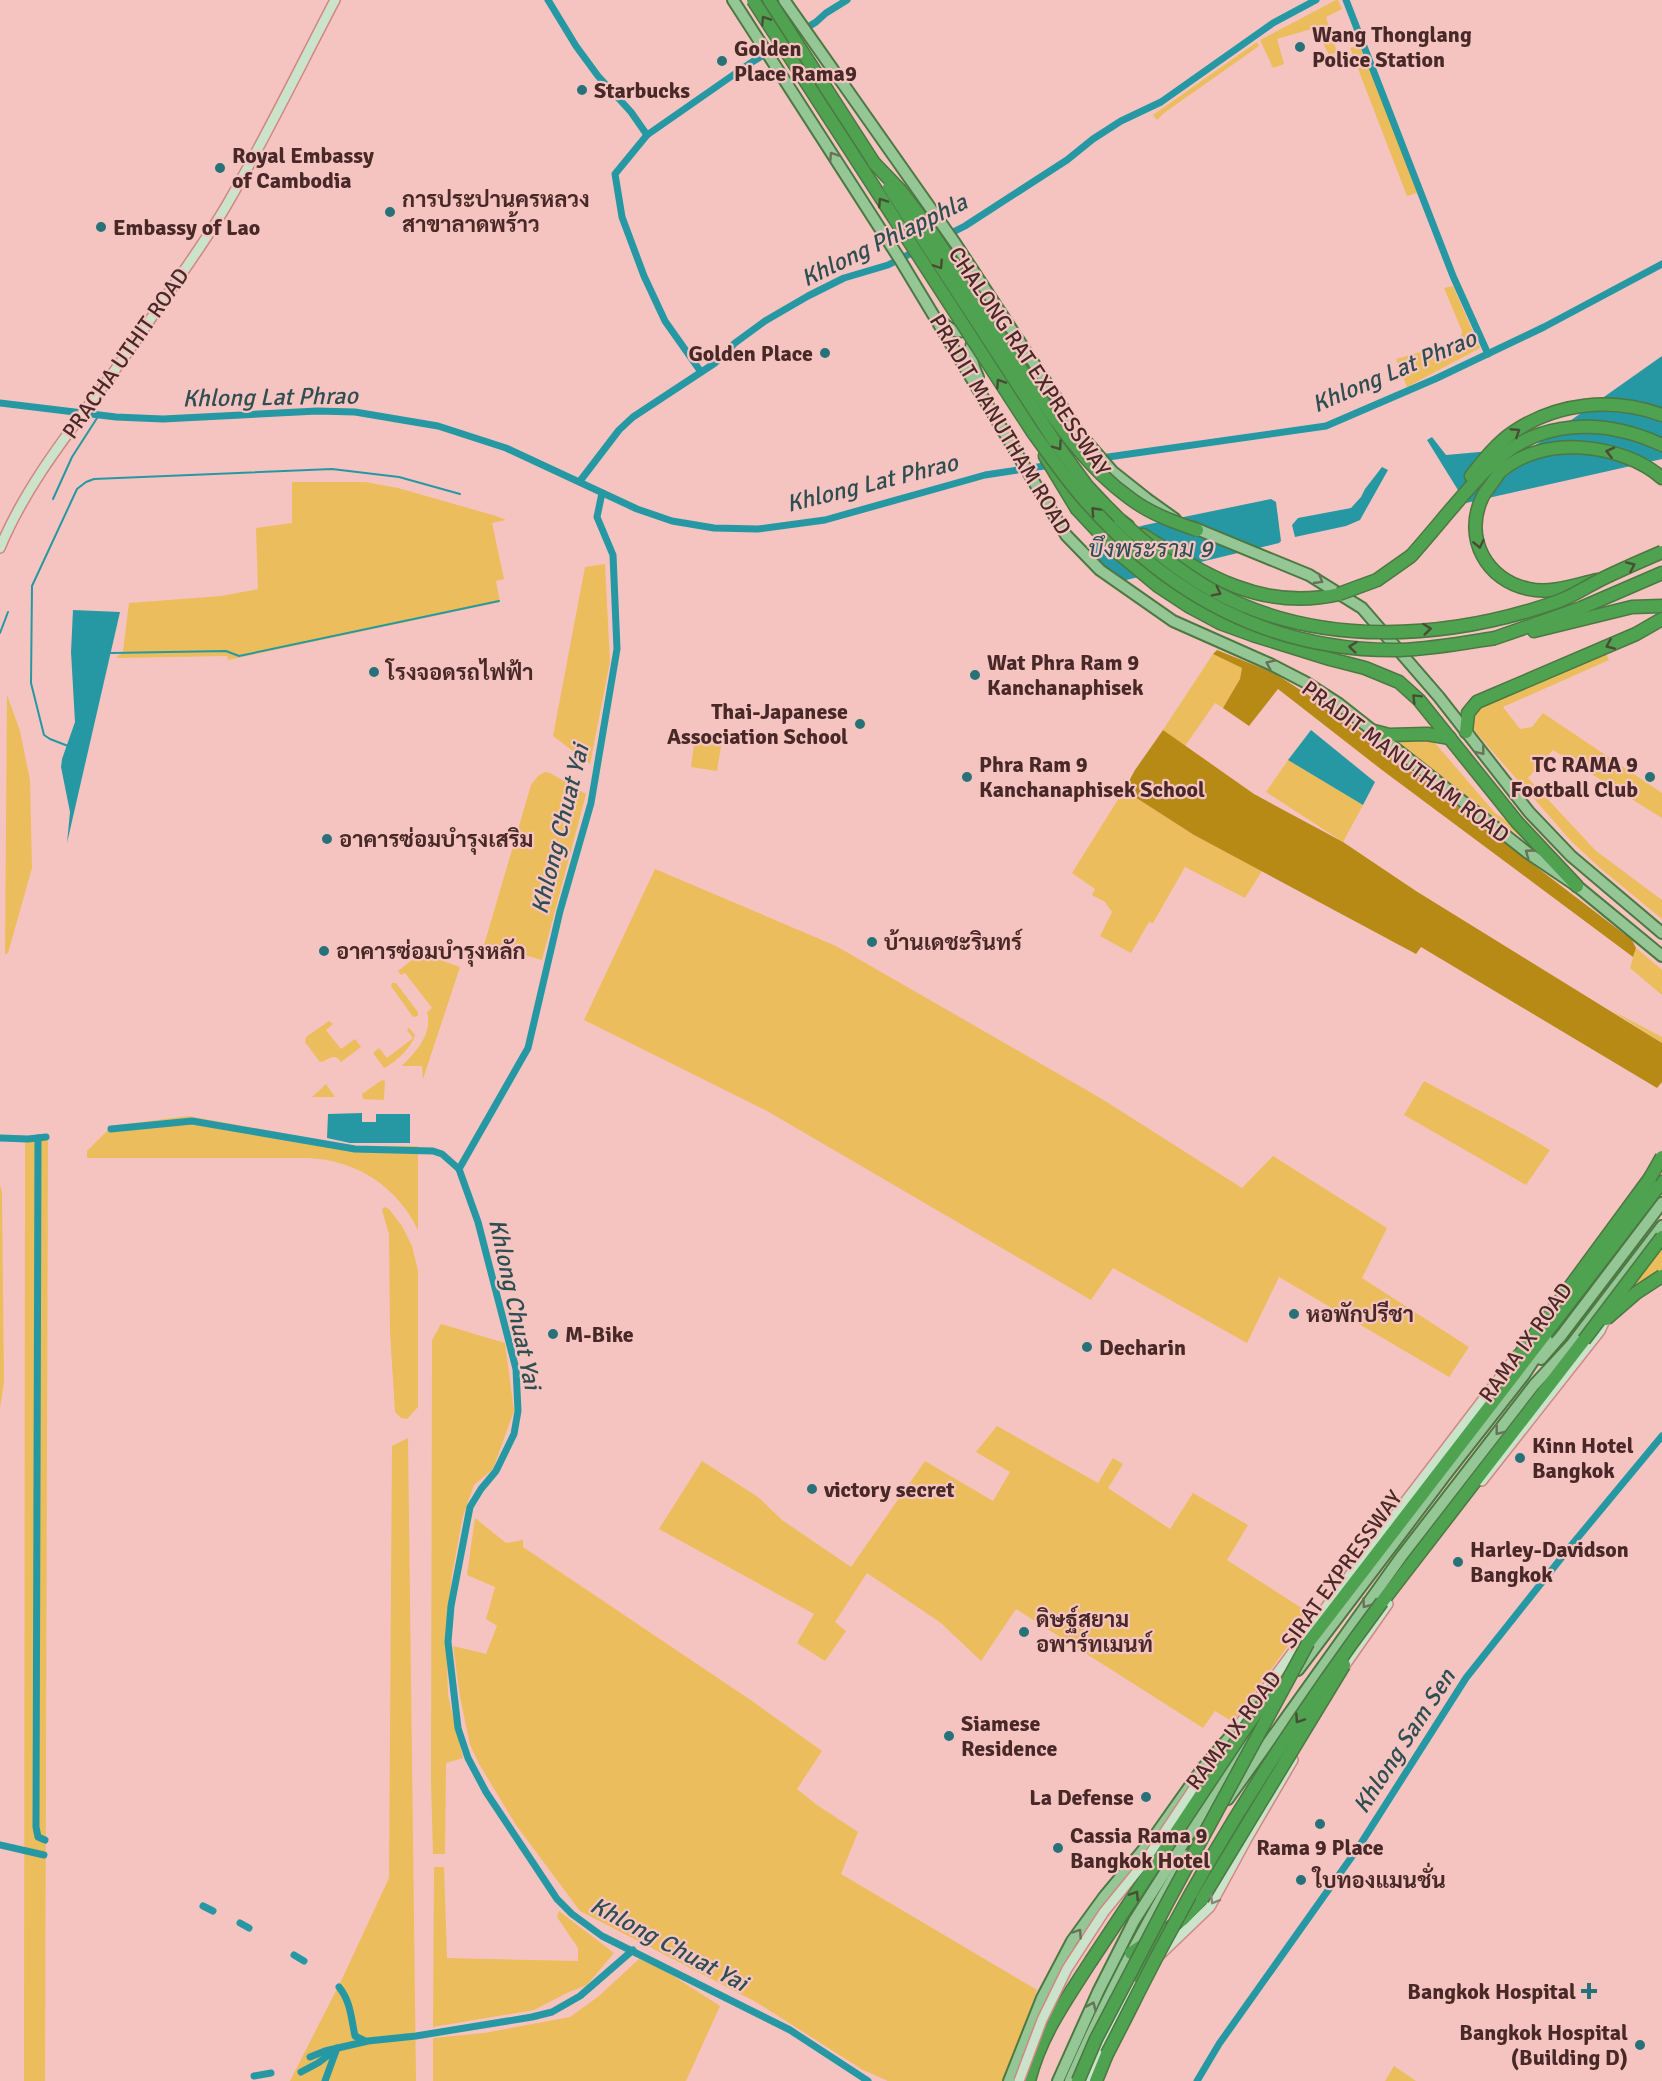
<svg xmlns="http://www.w3.org/2000/svg" width="1662" height="2081" viewBox="0 0 1662 2081" font-family="Signika,Sarabun,sans-serif">
<rect width="100%" height="100%" fill="#f5c4c0"/>
<g fill="#ebbd5c">
<polygon points="1336,0 1338,0 1342,9 1326,17 1337,52 1329,55 1315,28 1277,39 1284,64 1273,68 1260,40"/>
<polygon points="1257,42 1259,46 1164,113 1157,120 1153,115"/>
<polygon points="1359,45 1378,85 1417,193 1407,196 1350,48"/>
<polygon points="1453,286 1480,348 1407,387 1396,359 1456,342 1461,338 1462,331 1444,288"/>
<polygon points="292,482 365,482 398,488 496,516 506,520 492,523 504,579 496,581 500,602 228,660 227,656 116,658 123,651 129,603 221,596 258,589 256,528 292,523"/>
<polygon points="605,564 610,662 590,764 553,736 585,567"/>
<polygon points="1605,652 1609,660 1503,707 1520,729 1532,727 1543,713 1662,793 1662,818 1553,750 1528,778 1596,851 1662,900 1662,919 1600,868 1571,841 1472,728 1473,711 1481,704"/>
<polygon points="1213,654 1242,668 1240,679 1223,708 1215,703 1185,746 1163,730"/>
<polygon points="7,695 20,731 30,780 32,868 8,953 5,954"/>
<polygon points="695,736 722,740 717,771 691,767"/>
<polygon points="1426,737 1435,743 1495,813 1512,825 1529,843 1392,740"/>
<polygon points="1288,760 1363,805 1343,842 1266,792"/>
<polygon points="545,772 550,773 586,794 542,960 504,949 502,959 482,952 531,785 538,776"/>
<polygon points="1124,790 1194,835 1262,871 1245,898 1185,867 1153,923 1149,922 1131,953 1100,936 1112,912 1105,902 1092,895 1095,889 1072,873"/>
<polygon points="655,869 836,946 1102,1099 1242,1188 1273,1156 1387,1228 1362,1278 1469,1347 1449,1377 1279,1277 1247,1343 1113,1268 1091,1300 767,1111 584,1020"/>
<polygon points="1636,948 1662,970 1662,995 1630,968"/>
<path d="M 423,954 L 460,967 L 423,1079 L 422,1066 L 402,1066 C 416,1052 433,1034 427,1012 L 432,1008 L 405,973 L 401,975 L 398,971 L 417,956 Z"/>
<polygon points="392,983 396,983 418,1012 418,1016 413,1017 391,986"/>
<polygon points="1611,1010 1662,1037 1662,1043"/>
<path d="M 329,1021 L 333,1024 L 326,1030 L 341,1049 L 355,1039 L 361,1047 L 341,1062 C 334,1051 328,1061 320,1062 L 305,1042 L 306,1037 Z"/>
<path d="M 409,1028 L 415,1035 C 411,1048 396,1062 384,1068 L 373,1053 L 379,1048 L 387,1058 L 413,1038 L 407,1030 Z"/>
<polygon points="382,1080 385,1081 384,1100 363,1099 362,1094"/>
<path d="M 1424,1081 C 1466,1104 1509,1125 1550,1150 L 1526,1185 L 1404,1115 Z"/>
<polygon points="326,1084 335,1097 312,1097"/>
<path d="M 188,1116 L 354,1146 L 418,1146 L 418,1230 C 397,1186 356,1160 308,1158 L 87,1158 L 87,1151 L 112,1126 Z"/>
<polygon points="48,1140 45,2081 24,2081 25,1142"/>
<polygon points="0,1185 2,1192 4,1382 0,1408"/>
<polygon points="384,1207 389,1209 402,1226 412,1246 418,1271 418,1407 407,1419 401,1418 395,1412 390,1332 389,1234 382,1210"/>
<polygon points="1662,1239 1662,1275 1634,1290 1630,1288"/>
<polygon points="441,1324 505,1343 514,1411 493,1469 474,1485 463,1516 452,1575 446,1633 448,1695 463,1758 446,1763 445,1854 433,1854 431,1781 432,1340"/>
<polygon points="997,1426 1098,1483 1113,1458 1123,1464 1108,1488 1170,1529 1193,1493 1248,1525 1227,1560 1311,1614 1233,1722 1215,1711 1203,1728 1016,1609 981,1661 941,1623 867,1573 835,1622 846,1631 825,1661 797,1643 814,1614 659,1529 702,1461 758,1497 782,1520 851,1567 925,1461 993,1501 1010,1472 976,1452"/>
<polygon points="408,1438 416,2081 290,2081 342,1979 389,1878 392,1446"/>
<polygon points="475,1518 506,1543 523,1540 523,1547 752,1701 822,1751 797,1789 817,1805 858,1832 841,1874 1037,1990 1006,2081 888,2081 863,2070 756,2002 580,1911 516,1825 479,1764 470,1745 460,1697 453,1646 486,1654 497,1626 486,1619 495,1587 467,1575"/>
<polygon points="434,1867 444,1867 447,1958 578,1961 578,1948 557,1917 559,1911 614,1953 587,1985 569,1992 534,2010 433,2027"/>
<polygon points="639,1959 664,1970 720,2006 686,2081 433,2081 433,2038 484,2033 570,2017 599,1996"/>
<polygon points="1394,2066 1416,2081 1385,2081"/>
</g>
<g fill="#b78a16">
<polygon points="1217,650 1274,673 1330,709 1632,940 1636,948 1633,957 1382,770 1278,689 1249,726 1223,708 1240,679 1242,668 1213,654"/>
<polygon points="1163,730 1254,794 1343,842 1416,891 1662,1043 1662,1082 1657,1088 1421,947 1416,954 1194,835 1124,790 1135,770"/>
</g>
<g fill="#2698a3">
<polygon points="1662,356 1662,459 1466,503 1427,440 1432,437 1446,455 1533,447"/>
<polygon points="1382,467 1388,470 1360,520 1346,526 1295,537 1292,525 1298,518 1351,508 1361,497 1365,489"/>
<polygon points="1271,499 1276,502 1281,541 1279,543 1122,581 1086,549 1093,539 1145,525"/>
<polygon points="73,610 120,612 67,843 70,812 61,767 62,759 75,722 71,652"/>
<polygon points="1311,730 1375,782 1363,805 1288,760"/>
<polygon points="362,1113 362,1122 376,1122 376,1114 410,1114 410,1143 350,1143 327,1138 328,1114"/>
</g>
<g fill="none" stroke-linecap="round" stroke-linejoin="round">
<g stroke="#2698a3" stroke-width="2">
<polyline points="53,499 72,457 99,415"/>
<polyline points="0,633 8,612"/>
<polyline points="111,653 226,651 239,656 499,601"/>
<polyline points="68,746 50,739 44,735 31,683 32,586 77,489 86,482 94,479 332,469 399,477 460,494"/>
</g>
<g stroke="#2698a3" stroke-width="7">
<polyline points="548,0 576,46 598,76 631,112 647,135"/>
<polyline points="1346,0 1453,276 1488,354"/>
<polyline points="701,372 665,321 644,276 622,217 615,174 647,135 749,64 816,22 826,13 847,0"/>
<polyline points="0,403 116,417 163,419 317,411 355,412 438,426 506,448 637,509 672,521 714,528 758,529 825,520 985,475 1051,465"/>
<polyline points="1101,458 1326,426 1435,379 1544,327 1662,264"/>
<polyline points="580,481 619,430 633,417 715,363 735,343 765,321 808,296 844,278 888,265 965,226 1067,160 1093,139 1121,121 1161,102 1273,23 1316,0"/>
<polyline points="602,493 597,517 613,555 617,649 591,803 560,911 528,1048 459,1169 478,1222 516,1369 518,1411 514,1434 496,1471 481,1489 470,1507 451,1606 448,1642 458,1728 468,1758 486,1792 557,1899 572,1914 602,1936 790,2030 868,2081"/>
<polyline points="111,1129 192,1121 355,1149 433,1151 442,1154 459,1169"/>
<polyline points="0,1138 28,1139 46,1137"/>
<polyline points="38,1138 36,1827 38,1837 45,1840"/>
<polyline points="0,1845 44,1855"/>
<polyline points="203,1906 213,1911"/>
<polyline points="240,1923 249,1928"/>
<polyline points="294,1955 304,1961"/>
<path d="M 339,1987 C 351,2002 351,2018 355,2036 L 365,2041"/>
<polyline points="310,2057 325,2051 368,2041 416,2036 532,2017 552,2012 580,1996 633,1950"/>
<polyline points="301,2072 318,2063 334,2051"/>
<polyline points="254,2076 271,2073"/>
<polyline points="325,2081 337,2048"/>
<polyline points="1197,2081 1219,2044 1358,1848 1466,1678 1570,1547 1662,1436"/>
</g>
<defs>
<g id="secondary">
<path d="M 0,548 C 33,468 96,401 144,329 C 172,286 204,245 229,201 C 267,135 300,67 335,0"/>
<polyline points="1482,1481 1600,1331 1606,1318"/>
<polyline points="1341,1671 1388,1604"/>
<polyline points="1230,1737 1375,1541 1517,1355"/>
<polyline points="1160,1955 1210,1907 1248,1837 1293,1760"/>
<polyline points="1088,2081 1125,2001 1137,1976 1141,1972"/>
</g>
<g id="primary">
<polyline points="733,0 899,258 1066,535 1100,570 1173,621 1270,664 1305,682 1339,704 1528,853 1577,886 1662,956"/>
<polyline points="784,0 955,243 1080,434 1113,472 1147,499 1175,519"/>
<path d="M 941,321 C 951,331 959,335 972,328"/>
<path d="M 978,377 C 969,357 964,337 990,329"/>
<polyline points="1192,527 1309,575 1362,608 1439,697 1529,812 1571,856 1662,933"/>
<polyline points="1541,1359 1561,1336 1662,1203"/>
<polyline points="1298,1670 1447,1473 1524,1375 1547,1340"/>
<polyline points="1251,1707 1267,1694"/>
<polyline points="1228,1799 1401,1557 1534,1385 1571,1345 1662,1226"/>
<polyline points="1009,2081 1042,1998 1072,1941 1104,1897 1154,1837 1202,1769 1234,1732"/>
<polyline points="1058,2081 1098,1992 1134,1921 1256,1729"/>
<path d="M 1070,2081 C 1104,2003 1142,1928 1187,1855"/>
</g>
<g id="highway">
<polyline points="769,0 874,163"/>
<polyline points="1045,456 1077,509 1117,552 1158,586 1190,607 1220,623 1253,635 1330,659 1365,668 1399,682 1419,700 1517,822 1577,886"/>
<path d="M 1471,476 C 1483,461 1496,444 1512,433 C 1557,402 1612,397 1662,415"/>
<polyline points="1103,503 1120,520 1128,526"/>
<path d="M 1143,535 C 1205,575 1262,612 1339,594"/>
<path d="M 1411,556 C 1437,527 1462,494 1490,466 C 1538,418 1604,418 1662,445"/>
<path d="M 1597,580 C 1575,585 1551,594 1529,589 C 1487,581 1463,538 1482,498 C 1484,493 1489,488 1492,483 C 1495,480 1497,475 1500,472 C 1542,434 1622,443 1662,478"/>
<polyline points="1534,631 1632,607 1662,606"/>
<polyline points="1495,638 1581,608 1662,573"/>
<polyline points="1374,731 1389,735 1427,734 1450,738"/>
<polyline points="1466,732 1468,713 1477,702 1636,634 1662,619"/>
<polyline points="1516,1360 1650,1178"/>
<polyline points="1382,1602 1584,1340"/>
<polyline points="1308,1643 1662,1182"/>
<polyline points="1131,1953 1183,1919 1202,1899"/>
<polyline points="1137,1976 1159,1937"/>
<path d="M 1029,2081 C 1040,2036 1066,2000 1091,1961"/>
<polyline points="1096,2081 1107,2054"/>
</g>
</defs>
<use href="#secondary" stroke="#d28681" stroke-width="12"/>
<use href="#primary" stroke="#4c7842" stroke-width="14"/>
<use href="#highway" stroke="#4c7842" stroke-width="15"/>
<use href="#secondary" stroke="#cae3ca" stroke-width="9"/>
<use href="#primary" stroke="#95c796" stroke-width="10"/>
<use href="#highway" stroke="#4ea250" stroke-width="12"/>
<defs>
<polyline id="secondary-bridge" points="1019,2081 1042,2020 1067,1969 1104,1912 1144,1863 1194,1788"/>
<g id="highway-bridge">
<path d="M 753,0 L 1032,431 C 1048,453 1064,476 1082,497 C 1166,594 1269,652 1400,650 C 1432,649 1464,643 1495,638"/>
<path d="M 874,163 L 900,190 L 920,216 C 953,262 983,310 1013,357 C 1047,408 1080,463 1131,499 C 1151,514 1174,522 1197,530"/>
<polyline points="889,187 1057,445 1087,486 1103,503"/>
<path d="M 1120,520 C 1148,546 1177,570 1210,589 C 1315,649 1449,640 1559,601 C 1573,596 1586,587 1600,580 C 1620,570 1641,561 1662,552"/>
<polyline points="1339,594 1377,580 1411,556"/>
<polyline points="1650,1178 1662,1157"/>
<polyline points="1606,1319 1636,1293 1662,1276"/>
<polyline points="1584,1340 1662,1237"/>
<polyline points="1202,1899 1344,1665"/>
<polyline points="1091,1961 1244,1730 1278,1683"/>
<path d="M 1107,2054 C 1128,2014 1148,1972 1170,1932 C 1231,1817 1304,1707 1382,1602"/>
<polyline points="1078,2081 1096,2039 1167,1903 1308,1643"/>
</g>
</defs>
<use href="#secondary-bridge" stroke="#d28681" stroke-width="12" stroke-linecap="butt"/>
<use href="#highway-bridge" stroke="#4c7842" stroke-width="15" stroke-linecap="butt"/>
<use href="#secondary-bridge" stroke="#cae3ca" stroke-width="9"/>
<use href="#highway-bridge" stroke="#4ea250" stroke-width="12"/>
</g>
<defs><path id="oneway-chevron" d="M-2-3.5L2.5 0L-2 3.5" fill="none" stroke-width="1.6" stroke-linecap="round" stroke-linejoin="round" transform="scale(1.5)"/></defs>
<g stroke="#4a4d33">
<use href="#oneway-chevron" transform="translate(765 20) rotate(-123)"/>
<use href="#oneway-chevron" transform="translate(882 202) rotate(-123)"/>
<use href="#oneway-chevron" transform="translate(939 265) rotate(57)"/>
<use href="#oneway-chevron" transform="translate(1000 383) rotate(-123)"/>
<use href="#oneway-chevron" transform="translate(1516 432) rotate(-33)"/>
<use href="#oneway-chevron" transform="translate(1058 446) rotate(55)"/>
<use href="#oneway-chevron" transform="translate(1610 452) rotate(-166)"/>
<use href="#oneway-chevron" transform="translate(1095 511) rotate(-133)"/>
<use href="#oneway-chevron" transform="translate(1479 544) rotate(78)"/>
<use href="#oneway-chevron" transform="translate(1631 566) rotate(-24)"/>
<use href="#oneway-chevron" transform="translate(1217 592) rotate(27)"/>
<use href="#oneway-chevron" transform="translate(1427 629) rotate(-6)"/>
<use href="#oneway-chevron" transform="translate(1610 645) rotate(157)"/>
<use href="#oneway-chevron" transform="translate(1353 647) rotate(-174)"/>
<use href="#oneway-chevron" transform="translate(1416 698) rotate(-135)"/>
<use href="#oneway-chevron" transform="translate(1299 1719) rotate(124)"/>
<use href="#oneway-chevron" transform="translate(1135 1895) rotate(-57)"/>
</g>
<g stroke="#6b7059">
<use href="#oneway-chevron" transform="translate(833 156) rotate(-123)"/>
<use href="#oneway-chevron" transform="translate(1319 580) rotate(30)"/>
<use href="#oneway-chevron" transform="translate(1270 664) rotate(-155)"/>
<use href="#oneway-chevron" transform="translate(1481 751) rotate(52)"/>
<use href="#oneway-chevron" transform="translate(1529 853) rotate(-144)"/>
<use href="#oneway-chevron" transform="translate(1499 1431) rotate(128)"/>
<use href="#oneway-chevron" transform="translate(1366 1604) rotate(126)"/>
<use href="#oneway-chevron" transform="translate(1078 1933) rotate(-56)"/>
<use href="#oneway-chevron" transform="translate(1092 2006) rotate(-66)"/>
</g>
<use stroke="#898678" href="#oneway-chevron" transform="translate(1214 1900) rotate(120)"/>
<g fill="#277178" stroke="#f5c4c0" stroke-width="2">
<circle cx="1300" cy="47" r="6"/>
<circle cx="722" cy="61" r="6"/>
<circle cx="582" cy="90" r="6"/>
<circle cx="220" cy="168" r="6"/>
<circle cx="390" cy="212" r="6"/>
<circle cx="101" cy="227" r="6"/>
<circle cx="825" cy="353" r="6"/>
<circle cx="374" cy="672" r="6"/>
<circle cx="975" cy="675" r="6"/>
<circle cx="860" cy="724" r="6"/>
<circle cx="967" cy="777" r="6"/>
<circle cx="1650" cy="777" r="6"/>
<circle cx="327" cy="839" r="6"/>
<circle cx="872" cy="942" r="6"/>
<circle cx="324" cy="951" r="6"/>
<circle cx="1294" cy="1314" r="6"/>
<circle cx="553" cy="1334" r="6"/>
<circle cx="1087" cy="1347" r="6"/>
<circle cx="1520" cy="1458" r="6"/>
<circle cx="812" cy="1489" r="6"/>
<circle cx="1458" cy="1562" r="6"/>
<circle cx="1024" cy="1632" r="6"/>
<circle cx="949" cy="1736" r="6"/>
<circle cx="1146" cy="1797" r="6"/>
<circle cx="1320" cy="1824" r="6"/>
<circle cx="1058" cy="1848" r="6"/>
<circle cx="1301" cy="1880" r="6"/>
<path d="M1586 1982h6v6h6v6h-6v6h-6v-6h-6v-6h6z"/>
<circle cx="1640" cy="2045" r="6"/>
</g>
<g text-anchor="middle" stroke-width="4.5" stroke-linejoin="round" paint-order="stroke">
<g font-size="22" font-weight="bold" fill="#482927" stroke="#f5c4c0" text-anchor="start">
<text x="1312" y="42">Wang Thonglang<tspan x="1312" dy="25">Police Station</tspan></text>
<text x="734" y="56">Golden<tspan x="734" dy="25">Place Rama9</tspan></text>
<text x="594" y="98">Starbucks</text>
<text x="232" y="163">Royal Embassy<tspan x="232" dy="25">of Cambodia</tspan></text>
<text x="402" y="207">การประปานครหลวง<tspan x="402" dy="25">สาขาลาดพร้าว</tspan></text>
<text x="113" y="235">Embassy of Lao</text>
<text x="813" y="361" text-anchor="end">Golden Place</text>
<text x="987" y="670">Wat Phra Ram 9<tspan x="987" dy="25">Kanchanaphisek</tspan></text>
<text x="386" y="680">โรงจอดรถไฟฟ้า</text>
<text x="848" y="719" text-anchor="end">Thai-Japanese<tspan x="848" dy="25">Association School</tspan></text>
<text x="979" y="772">Phra Ram 9<tspan x="979" dy="25">Kanchanaphisek School</tspan></text>
<text x="1638" y="772" text-anchor="end">TC RAMA 9<tspan x="1638" dy="25">Football Club</tspan></text>
<text x="339" y="847">อาคารซ่อมบำรุงเสริม</text>
<text x="884" y="950">บ้านเดชะรินทร์</text>
<text x="336" y="959">อาคารซ่อมบำรุงหลัก</text>
<text x="1306" y="1322">หอพักปรีชา</text>
<text x="565" y="1342">M-Bike</text>
<text x="1099" y="1355">Decharin</text>
<text x="1532" y="1453">Kinn Hotel<tspan x="1532" dy="25">Bangkok</tspan></text>
<text x="824" y="1497">victory secret</text>
<text x="1470" y="1557">Harley-Davidson<tspan x="1470" dy="25">Bangkok</tspan></text>
<text x="1036" y="1627">ดิษฐ์สยาม<tspan x="1036" dy="25">อพาร์ทเมนท์</tspan></text>
<text x="961" y="1731">Siamese<tspan x="961" dy="25">Residence</tspan></text>
<text x="1134" y="1805" text-anchor="end">La Defense</text>
<text x="1070" y="1843">Cassia Rama 9<tspan x="1070" dy="25">Bangkok Hotel</tspan></text>
<text x="1320" y="1855" text-anchor="middle">Rama 9 Place</text>
<text x="1313" y="1888">ใบทองแมนชั่น</text>
<text x="1576" y="1999" text-anchor="end">Bangkok Hospital</text>
<text x="1628" y="2040" text-anchor="end">Bangkok Hospital<tspan x="1628" dy="25">(Building D)</tspan></text>
</g>
<g font-size="22" fill="#482927" stroke="#f5c4c0">
<text transform="translate(125 353) rotate(-55)" y="8">PRACHA UTHIT ROAD</text>
<text transform="translate(1030 361) rotate(56)" y="8">CHALONG RAT EXPRESSWAY</text>
<text transform="translate(1001 424) rotate(59)" y="8">PRADIT MANUTHAM ROAD</text>
<text transform="translate(1406 761) rotate(37)" y="8">PRADIT MANUTHAM ROAD</text>
<text transform="translate(1525 1342) rotate(-54)" y="8">RAMA IX ROAD</text>
<text transform="translate(1341 1569) rotate(-54)" y="8">SIRAT EXPRESSWAY</text>
<text transform="translate(1233 1730) rotate(-53)" y="8">RAMA IX ROAD</text>
</g>
<g font-size="24" font-style="italic" fill="#2e4e52" stroke="#f5c4c0">
<text transform="translate(884 240) rotate(-26)" y="8">Khlong Phlapphla</text>
<text transform="translate(1394 371) rotate(-23)" y="8">Khlong Lat Phrao</text>
<text transform="translate(270 397) rotate(-1)" y="8">Khlong Lat Phrao</text>
<text transform="translate(872 483) rotate(-14)" y="8">Khlong Lat Phrao</text>
<text x="1150" y="557">บึงพระราม 9</text>
<text transform="translate(560 829) rotate(-76)" y="8">Khlong Chuat Yai</text>
<text transform="translate(515 1304) rotate(78)" y="8">Khlong Chuat Yai</text>
<text transform="translate(1404 1741) rotate(-57)" y="8">Khlong Sam Sen</text>
<text transform="translate(669 1944) rotate(28)" y="8">Khlong Chuat Yai</text>
</g>
</g>
</svg>
